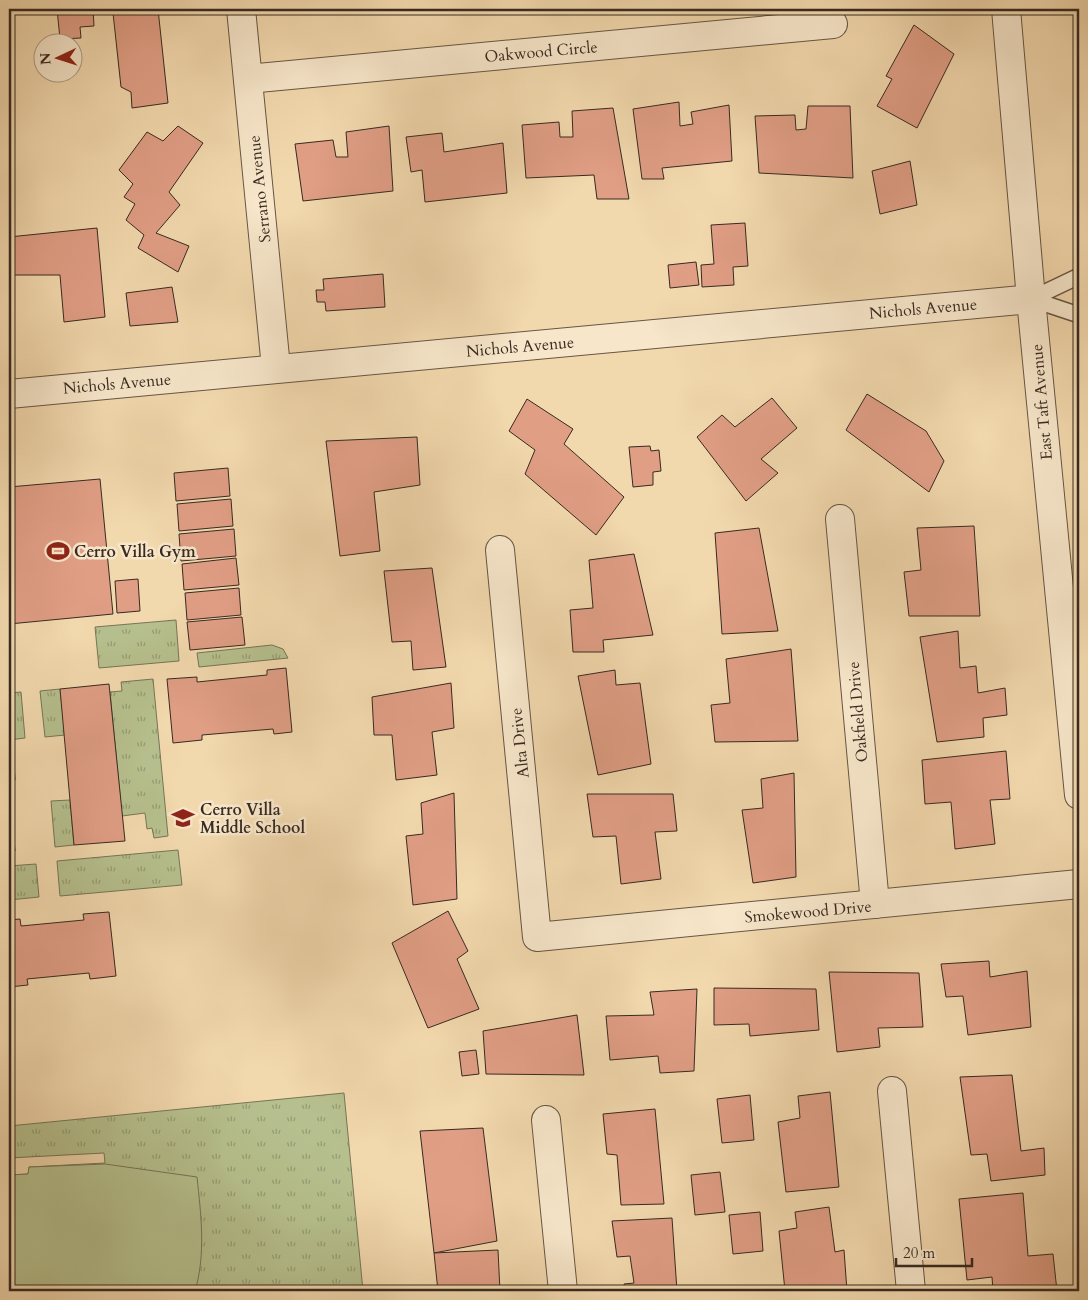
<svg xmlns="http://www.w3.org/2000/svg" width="1088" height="1300" viewBox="0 0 1088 1300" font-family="Cardo,serif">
<defs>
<pattern id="grass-tufts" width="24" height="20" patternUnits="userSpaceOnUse" patternTransform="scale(1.25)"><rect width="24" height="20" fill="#b6c08e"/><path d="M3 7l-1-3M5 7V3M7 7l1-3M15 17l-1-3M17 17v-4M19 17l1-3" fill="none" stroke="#959c74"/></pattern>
</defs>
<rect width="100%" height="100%" fill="#f2d8ad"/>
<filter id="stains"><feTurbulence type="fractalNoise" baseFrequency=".004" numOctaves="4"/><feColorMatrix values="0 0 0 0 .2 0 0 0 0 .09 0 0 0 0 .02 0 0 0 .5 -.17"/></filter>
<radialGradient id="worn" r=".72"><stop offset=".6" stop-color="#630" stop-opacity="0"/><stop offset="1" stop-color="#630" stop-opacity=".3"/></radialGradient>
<g fill="url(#grass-tufts)" stroke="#767558">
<polygon points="176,620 179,661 99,668 95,627"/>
<polygon points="272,645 283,649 288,658 199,667 197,653"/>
<polygon points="153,679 168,836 154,838 152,828 147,829 145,813 122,816 110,692 122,691 121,682"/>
<polygon points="60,689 65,735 45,737 40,691"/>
<polygon points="21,692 25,738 9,740 9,693"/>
<polygon points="70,800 74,845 55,847 51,801"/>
<polygon points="178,850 182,885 60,896 57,861"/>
<polygon points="36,864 39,897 9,900 9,866"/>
<polygon points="344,1093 363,1291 9,1291 9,1175 28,1174 29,1167 105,1163 104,1153 9,1158 9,1126"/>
</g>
<path fill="#b6c08e" stroke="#767558" d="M 105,1164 L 197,1177 C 201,1215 206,1254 195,1291 L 9,1291 L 9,1175 L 28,1174 L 29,1167 Z"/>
<g fill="#e09e85" stroke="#372a21">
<polygon points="57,9 93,9 94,26 80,27 81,38 60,39"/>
<polygon points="146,9 158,9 168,103 132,108 131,92 121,87 113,13"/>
<polygon points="337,9 368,9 337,11"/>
<polygon points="914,25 954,54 917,128 877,106 892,79 886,76"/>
<polygon points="679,102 680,126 693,124 691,112 729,105 732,161 662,168 664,179 642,179 633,109"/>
<polygon points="808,106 850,106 853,178 759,173 755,116 795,115 796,130 806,129"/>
<polygon points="613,108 629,199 597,199 594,175 526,178 522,125 559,122 560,137 573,137 572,111"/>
<polygon points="178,126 203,143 169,192 180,205 156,233 189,246 178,272 138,248 144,235 126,220 135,204 124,197 133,184 119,170 147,132 163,141"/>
<polygon points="389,126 393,191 303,201 295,144 333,140 336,157 348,157 346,132"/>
<polygon points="442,133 444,152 503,143 507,193 425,202 422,170 411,172 406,137"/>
<polygon points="12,145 14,167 9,168 9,146"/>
<polygon points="910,161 917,205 880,214 872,171"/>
<polygon points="745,223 748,266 733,267 734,285 702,287 701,265 714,264 711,225"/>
<polygon points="97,228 105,317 64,322 60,275 13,275 9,237"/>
<polygon points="696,262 699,285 670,288 668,265"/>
<polygon points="383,274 385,307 326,311 325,302 317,302 316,290 324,290 323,279"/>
<polygon points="172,287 178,322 130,326 126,293"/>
<polygon points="867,394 926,431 944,461 929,492 846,430"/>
<polygon points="772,398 797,428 761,459 778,473 746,501 697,437 722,415 735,427"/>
<polygon points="527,399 573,429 564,444 624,497 596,535 525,474 535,450 509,431"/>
<polygon points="417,437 420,485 374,492 380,551 340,556 326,441"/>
<polygon points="650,446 651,451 659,450 661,471 653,472 653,485 633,487 629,447"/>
<polygon points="228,468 230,496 176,501 174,473"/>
<polygon points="100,479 113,614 9,624 9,487"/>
<polygon points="231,499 233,526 179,531 177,504"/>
<polygon points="974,526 980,616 909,616 904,572 921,570 917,528"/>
<polygon points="759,528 778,631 722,634 715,533"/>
<polygon points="234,529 236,556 181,561 179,534"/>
<polygon points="634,554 653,635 603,640 604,652 573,652 570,610 593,608 589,560"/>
<polygon points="236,558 239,585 184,590 182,564"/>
<polygon points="432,568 446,667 413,670 411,641 392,642 384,571"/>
<polygon points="138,579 140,611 117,613 115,581"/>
<polygon points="239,588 241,615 187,620 185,593"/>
<polygon points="242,617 245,645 190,650 187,622"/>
<polygon points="958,631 960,668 976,666 978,693 1005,688 1007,715 983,718 984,737 937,742 920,637"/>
<polygon points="791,649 798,741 715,742 711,705 730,703 726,659"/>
<polygon points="286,668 292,732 274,734 273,729 202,735 202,740 173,743 167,679 197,677 197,682 267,675 267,670"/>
<polygon points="615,670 616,685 640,683 651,764 598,775 578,676"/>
<polygon points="451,683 454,728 432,732 437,775 396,780 392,735 374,735 372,697"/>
<polygon points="109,684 125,841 74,845 60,689"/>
<polygon points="1006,751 1010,799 990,800 995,844 955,849 951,802 925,804 922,760"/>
<polygon points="9,764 14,764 15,780 9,781"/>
<polygon points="794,773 796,877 753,883 742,810 763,808 761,779"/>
<polygon points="454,793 457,899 413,905 406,836 423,834 421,803"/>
<polygon points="587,794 673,794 677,831 655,832 661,879 621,884 616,836 593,837"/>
<polygon points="11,804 15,851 9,851 9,805"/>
<polygon points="448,911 468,951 457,959 479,1009 428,1028 392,943"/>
<polygon points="109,912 116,976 90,979 89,973 27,979 28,985 9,987 9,920 20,919 21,926 84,920 83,914"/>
<polygon points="989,961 990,977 1027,971 1031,1027 968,1035 963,996 946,997 941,964"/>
<polygon points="829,972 919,973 923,1027 878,1028 880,1047 837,1052"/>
<polygon points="714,988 816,989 819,1030 750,1036 749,1024 714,1025"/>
<polygon points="697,989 694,1071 660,1073 658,1056 610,1060 606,1016 654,1015 650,992"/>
<polygon points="577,1015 584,1075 486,1074 483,1031"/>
<polygon points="476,1050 479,1074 462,1076 459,1052"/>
<polygon points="1012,1075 1021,1151 1044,1148 1045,1175 991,1181 987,1154 971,1155 960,1077"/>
<polygon points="830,1092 839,1187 786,1192 778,1122 800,1118 798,1096"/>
<polygon points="750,1095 754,1140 722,1143 717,1099"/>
<polygon points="655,1109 664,1204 621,1205 617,1155 607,1154 603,1114"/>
<polygon points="483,1128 497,1241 434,1253 420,1131"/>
<polygon points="720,1172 725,1212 695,1215 691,1175"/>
<polygon points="1023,1193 1028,1256 1053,1254 1057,1291 993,1291 992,1277 967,1280 959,1199"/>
<polygon points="829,1207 835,1252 844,1250 847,1291 785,1291 779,1231 797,1228 795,1212"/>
<polygon points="760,1212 763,1251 733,1254 729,1215"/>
<polygon points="672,1218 677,1291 695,1289 696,1291 625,1291 624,1284 634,1283 630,1256 617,1257 612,1221"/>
<polygon points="498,1250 500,1291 438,1291 434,1253"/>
<polygon points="732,1286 732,1291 704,1291 704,1289"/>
</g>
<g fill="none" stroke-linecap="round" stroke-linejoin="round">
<defs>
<g id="service">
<polyline points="1031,299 1075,278 1079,277"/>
<polyline points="1031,299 1079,315"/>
</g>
<g id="minor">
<polyline points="248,79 833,24"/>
<polyline points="840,519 875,904"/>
<polyline points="500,550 537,937 1079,884"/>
<polyline points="892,1091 911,1291"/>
<polyline points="546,1120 563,1291"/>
</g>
<g id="tertiary">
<polyline points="241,9 276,368"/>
<polyline points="1006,9 1031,299 1079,795"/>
<polyline points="9,394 1031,299"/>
</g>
</defs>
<use href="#service" stroke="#665644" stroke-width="18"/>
<use href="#minor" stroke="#665644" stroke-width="30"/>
<use href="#tertiary" stroke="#665644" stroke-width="30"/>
<use href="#service" stroke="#f7e6ca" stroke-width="15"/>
<use href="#minor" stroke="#f7e6ca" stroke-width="28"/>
<use href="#tertiary" stroke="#f7e6ca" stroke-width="28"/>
</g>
<defs>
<symbol id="stadium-bare" viewBox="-9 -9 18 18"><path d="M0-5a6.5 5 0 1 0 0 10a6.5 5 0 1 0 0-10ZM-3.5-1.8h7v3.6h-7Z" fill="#8f2418" stroke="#f7e6ca" stroke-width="2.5" paint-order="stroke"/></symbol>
<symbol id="school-bare" viewBox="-9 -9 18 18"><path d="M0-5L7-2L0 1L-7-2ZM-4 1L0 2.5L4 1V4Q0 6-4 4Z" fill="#8f2418" stroke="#f7e6ca" stroke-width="2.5" paint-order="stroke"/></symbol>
</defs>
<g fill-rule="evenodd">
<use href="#stadium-bare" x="42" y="535" width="32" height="32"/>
<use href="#school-bare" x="167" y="802" width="32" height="32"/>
</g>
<g text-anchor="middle" stroke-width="5" stroke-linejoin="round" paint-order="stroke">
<g font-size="16" fill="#372a21" stroke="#f7e6ca">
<text transform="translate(541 51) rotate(-5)" y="6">Oakwood Circle</text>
<text transform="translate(259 189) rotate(-96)" y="6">Serrano Avenue</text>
<text transform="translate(923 308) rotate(-5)" y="6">Nichols Avenue</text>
<text transform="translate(520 346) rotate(-5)" y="6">Nichols Avenue</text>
<text transform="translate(117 383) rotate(-5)" y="6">Nichols Avenue</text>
<text transform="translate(1041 402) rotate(-95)" y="6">East Taft Avenue</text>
<text transform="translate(857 712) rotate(-95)" y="6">Oakfield Drive</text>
<text transform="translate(519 743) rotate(-96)" y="6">Alta Drive</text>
<text transform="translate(808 911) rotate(-5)" y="6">Smokewood Drive</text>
</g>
<g font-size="16" font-weight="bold" fill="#372a21" stroke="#f7e6ca" text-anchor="start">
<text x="74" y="557">Cerro Villa Gym</text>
<text x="200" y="815">Cerro Villa<tspan x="200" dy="18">Middle School</tspan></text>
</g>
</g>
<rect width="1088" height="1300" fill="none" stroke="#f2d8ad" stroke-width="30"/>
<rect x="10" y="10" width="1068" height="1280" fill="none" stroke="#372a21" stroke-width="2.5"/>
<rect x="15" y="15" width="1058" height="1270" fill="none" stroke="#372a21"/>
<g transform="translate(58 58) rotate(266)"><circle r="24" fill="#f7e6ca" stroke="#aa9b86"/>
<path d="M0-4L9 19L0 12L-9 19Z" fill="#8f2418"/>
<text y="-8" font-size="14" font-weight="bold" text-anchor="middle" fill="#372a21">N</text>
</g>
<path d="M896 1258v8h76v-8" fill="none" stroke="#372a21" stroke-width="2.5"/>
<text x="903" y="1258" font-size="15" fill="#372a21" stroke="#f7e6ca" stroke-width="4" paint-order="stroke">20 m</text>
<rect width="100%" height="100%" filter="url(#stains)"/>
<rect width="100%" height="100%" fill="url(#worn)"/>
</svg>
